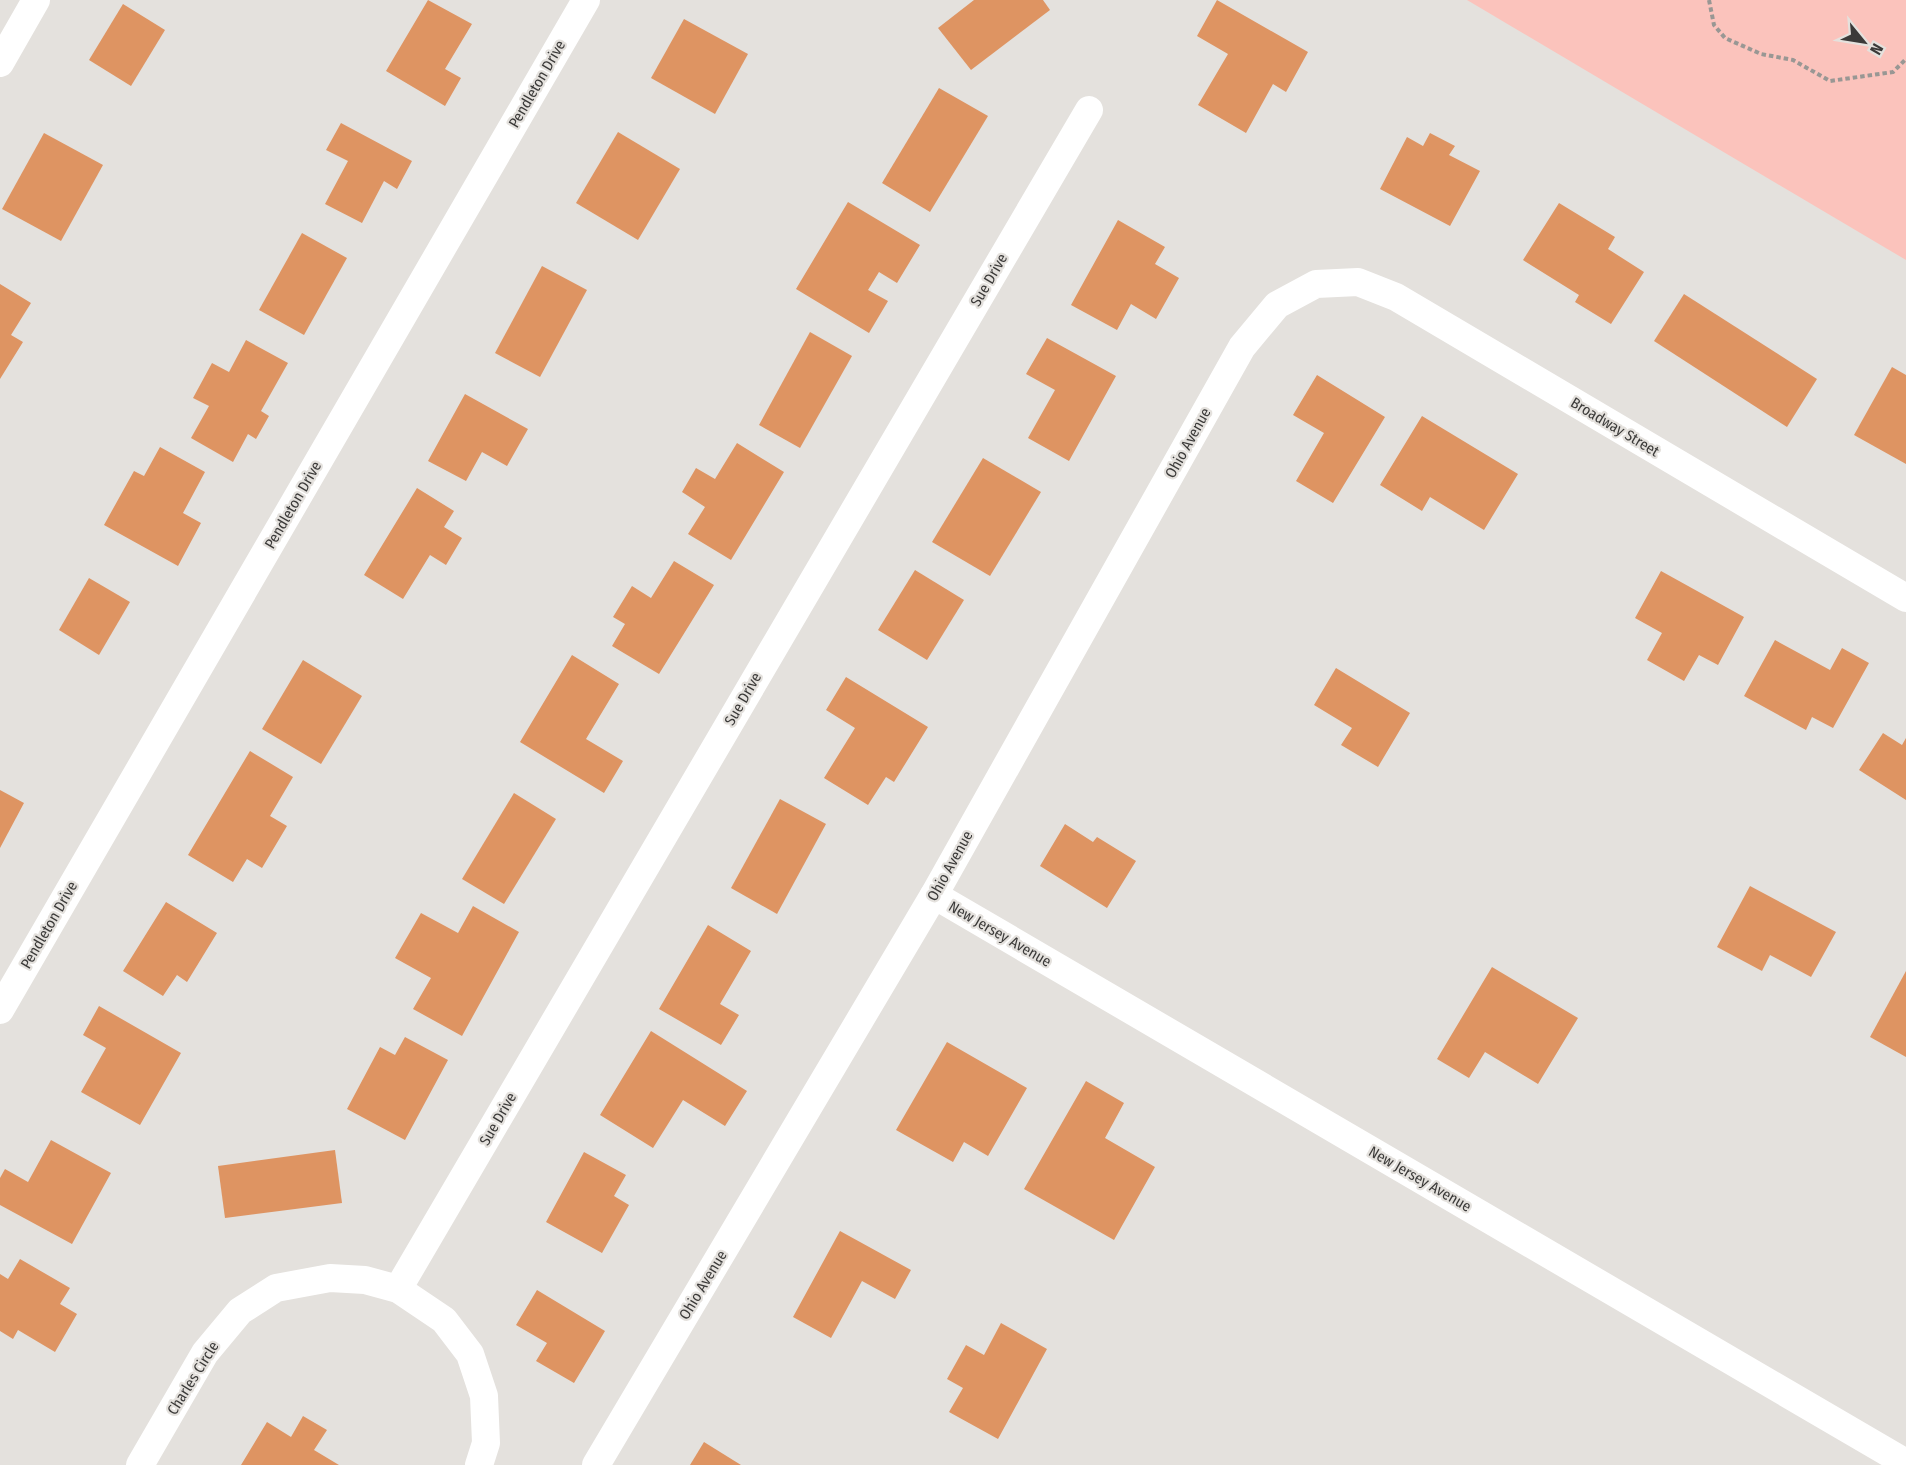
<svg xmlns="http://www.w3.org/2000/svg" width="1906" height="1465" viewBox="0 0 1906 1465" font-family="'Fira Sans Condensed',sans-serif">
<rect width="100%" height="100%" fill="#e4e1dd"/>
<polygon fill="#fbc3bc" points="1467,0 1906,0 1906,260"/>
<g fill="#de9462">
<polygon points="428,0 472,24 445,69 461,78 445,106 386,71"/>
<polygon points="974,0 1043,0 1050,10 971,70 938,28"/>
<polygon points="1217,0 1308,52 1286,92 1273,84 1246,133 1198,105 1228,54 1197,36"/>
<polygon points="123,4 165,30 131,86 89,60"/>
<polygon points="684,19 748,54 715,114 651,78"/>
<polygon points="939,88 988,116 930,212 882,183"/>
<polygon points="341,123 412,161 397,189 384,181 362,223 325,204 348,161 326,150"/>
<polygon points="618,132 680,169 638,240 576,203"/>
<polygon points="44,133 103,165 61,241 2,209"/>
<polygon points="1430,133 1455,146 1449,155 1480,171 1450,226 1380,189 1407,137 1423,146"/>
<polygon points="848,202 920,245 897,283 879,272 868,290 888,301 869,333 796,289"/>
<polygon points="1559,203 1615,237 1608,249 1644,272 1611,324 1575,302 1579,295 1523,260"/>
<polygon points="1118,220 1165,247 1155,264 1179,278 1156,319 1131,304 1117,330 1071,305"/>
<polygon points="302,233 347,258 304,335 259,310"/>
<polygon points="542,266 587,290 540,377 495,353"/>
<polygon points="0,284 31,303 11,335 23,342 0,379"/>
<polygon points="1684,294 1817,379 1787,427 1654,341"/>
<polygon points="810,332 852,356 800,448 759,425"/>
<polygon points="1047,338 1116,376 1069,461 1028,438 1055,390 1026,374"/>
<polygon points="246,340 288,363 261,411 269,416 256,439 248,434 233,462 191,438 209,406 193,398 212,363 229,372"/>
<polygon points="1892,367 1906,375 1906,464 1854,435"/>
<polygon points="1317,375 1385,417 1333,503 1296,481 1324,433 1293,415"/>
<polygon points="465,394 528,429 507,466 482,452 466,481 428,461"/>
<polygon points="1422,416 1518,474 1484,530 1430,497 1422,511 1380,485"/>
<polygon points="737,443 784,472 731,560 688,534 705,507 682,492 696,468 715,479"/>
<polygon points="160,447 205,472 183,513 201,523 178,566 104,525 134,471 144,476"/>
<polygon points="983,458 1041,492 990,576 932,542"/>
<polygon points="417,488 454,511 444,527 462,538 446,565 430,555 403,599 364,575"/>
<polygon points="674,561 714,585 659,674 612,646 625,624 613,617 632,586 651,598"/>
<polygon points="915,570 964,600 927,660 878,630"/>
<polygon points="1661,571 1744,617 1718,665 1699,655 1684,681 1647,660 1662,633 1635,618"/>
<polygon points="89,578 130,602 99,655 59,630"/>
<polygon points="1775,640 1830,670 1842,648 1869,663 1833,728 1812,717 1806,730 1744,696"/>
<polygon points="572,655 619,684 586,739 623,761 604,793 520,742"/>
<polygon points="303,660 362,696 321,764 262,729"/>
<polygon points="1336,668 1410,713 1378,767 1341,745 1352,728 1314,705"/>
<polygon points="846,677 928,727 894,782 886,777 868,805 824,778 855,728 826,710"/>
<polygon points="1883,733 1902,745 1906,738 1906,800 1859,770"/>
<polygon points="250,751 293,777 270,816 287,826 262,868 247,859 233,882 188,855"/>
<polygon points="0,790 24,803 0,848"/>
<polygon points="514,793 556,819 504,904 462,879"/>
<polygon points="780,799 826,824 777,914 731,888"/>
<polygon points="1065,824 1093,842 1097,837 1136,861 1107,908 1040,866"/>
<polygon points="1750,886 1836,932 1811,977 1770,955 1762,971 1717,947"/>
<polygon points="166,902 217,933 187,982 177,975 163,996 123,971"/>
<polygon points="473,906 519,932 462,1036 413,1009 431,978 395,958 421,913 458,933"/>
<polygon points="708,925 751,951 720,1004 739,1015 721,1045 659,1009"/>
<polygon points="1492,967 1578,1018 1538,1084 1485,1052 1469,1078 1437,1059"/>
<polygon points="1906,971 1906,1057 1870,1037"/>
<polygon points="99,1006 181,1053 140,1125 81,1092 106,1048 83,1035"/>
<polygon points="651,1031 747,1091 725,1126 683,1100 653,1148 600,1115"/>
<polygon points="405,1037 448,1060 405,1140 347,1109 380,1047 395,1055"/>
<polygon points="947,1042 1027,1088 988,1156 964,1142 953,1162 896,1130"/>
<polygon points="1086,1081 1124,1103 1105,1138 1155,1167 1114,1240 1024,1189"/>
<polygon points="51,1140 111,1173 72,1244 0,1205 0,1178 5,1169 28,1182"/>
<polygon points="335,1150 342,1203 225,1218 218,1166"/>
<polygon points="584,1152 626,1175 614,1196 629,1205 602,1253 546,1222"/>
<polygon points="840,1231 911,1270 895,1299 862,1281 831,1338 793,1317"/>
<polygon points="20,1259 70,1288 60,1304 77,1314 55,1352 18,1330 13,1339 0,1331 0,1274 8,1279"/>
<polygon points="537,1290 605,1331 574,1383 536,1361 547,1343 516,1325"/>
<polygon points="1001,1323 1047,1349 998,1439 949,1412 963,1388 947,1379 966,1345 984,1355"/>
<polygon points="303,1416 327,1430 314,1450 339,1465 241,1465 267,1422 291,1437"/>
<polygon points="704,1442 741,1465 690,1465"/>
</g>
<g fill="none" stroke-linecap="round" stroke-linejoin="round">
<polyline stroke="#999794" stroke-width="4" stroke-dasharray="4.5 3" stroke-linecap="butt" points="1709,0 1714,25 1725,38 1761,54 1793,60 1830,81 1893,72 1906,59"/>
<g stroke="#fff" stroke-width="28">
<polyline points="0,63 36,0"/>
<polyline points="934,895 1906,1463"/>
<polyline points="0,1010 586,0"/>
<polyline points="398,1289 1089,110"/>
<polyline points="140,1465 205,1353 240,1311 276,1288 330,1278 365,1280 398,1289 444,1320 470,1354 484,1396 486,1443 479,1465"/>
<polyline points="596,1465 934,895 1242,347 1277,305 1316,284 1358,282 1396,297 1906,598"/>
</g>
</g>
<g text-anchor="middle" stroke-width="4.5" stroke-linejoin="round" paint-order="stroke">
<g font-size="15" fill="#3b3a39" stroke="#e4e1dd">
<text transform="translate(537 84) rotate(-60)" y="5">Pendleton Drive</text>
<text transform="translate(989 280) rotate(-60)" y="5">Sue Drive</text>
<text transform="translate(1615 427) rotate(31)" y="5">Broadway Street</text>
<text transform="translate(1188 443) rotate(-61)" y="5">Ohio Avenue</text>
<text transform="translate(293 505) rotate(-60)" y="5">Pendleton Drive</text>
<text transform="translate(743 699) rotate(-60)" y="5">Sue Drive</text>
<text transform="translate(950 866) rotate(-61)" y="5">Ohio Avenue</text>
<text transform="translate(49 925) rotate(-60)" y="5">Pendleton Drive</text>
<text transform="translate(1000 934) rotate(30)" y="5">New Jersey Avenue</text>
<text transform="translate(498 1119) rotate(-60)" y="5">Sue Drive</text>
<text transform="translate(1420 1179) rotate(30)" y="5">New Jersey Avenue</text>
<text transform="translate(703 1285) rotate(-59)" y="5">Ohio Avenue</text>
<text transform="translate(193 1378) rotate(-58)" y="5">Charles Circle</text>
</g>
</g>
<g transform="translate(1864 42) rotate(120)" stroke="#e4e1dd" stroke-width="4.5" paint-order="stroke">
<path d="M0-4.5L10 22L0 15L-10 22Z" fill="#3b3a39"/>
<text y="-9" font-size="16" font-weight="bold" text-anchor="middle" fill="#3b3a39">N</text>
</g>
</svg>
